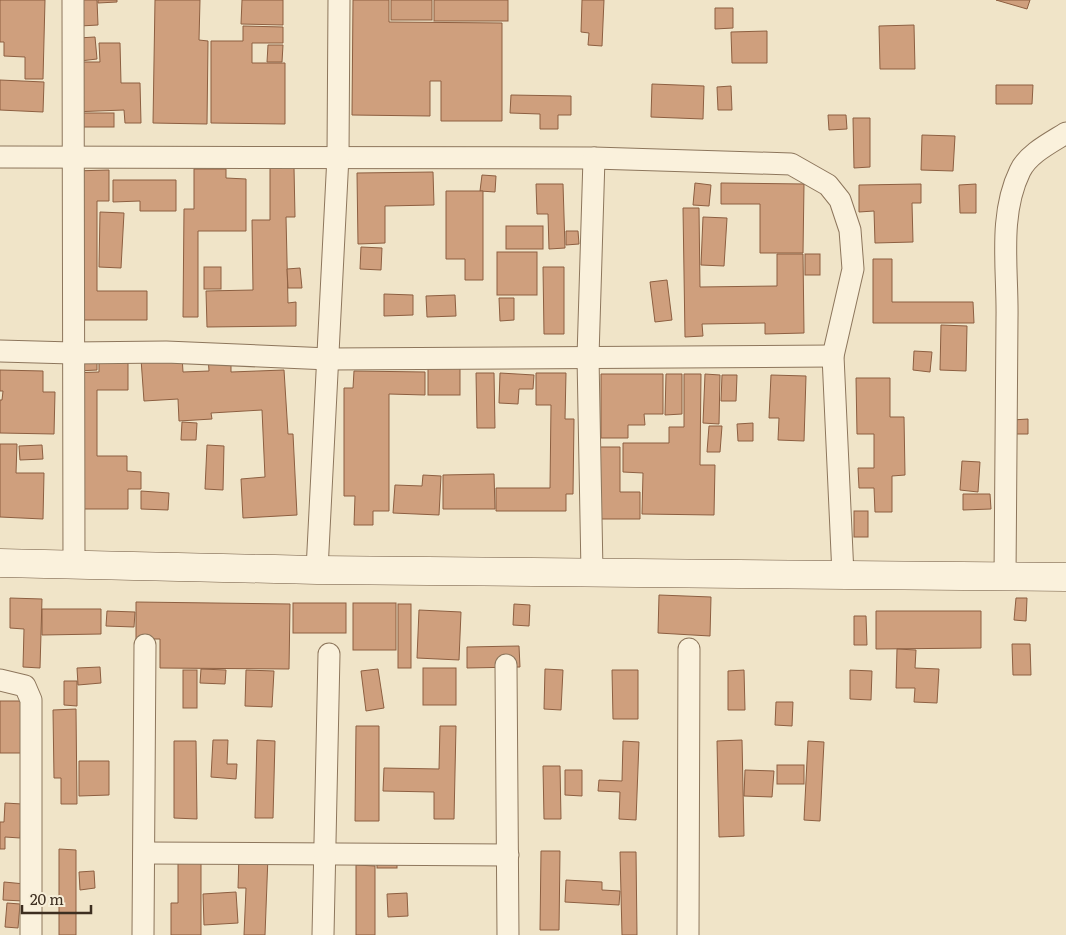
<svg xmlns="http://www.w3.org/2000/svg" width="1066" height="935" viewBox="0 0 1066 935" font-family="Literata,serif">
<rect width="100%" height="100%" fill="#f0e4c8"/>
<g fill="#cf9f7d" stroke="#8d5f41">
<polygon points="0,0 45,0 43,79 25,79 25,57 4,56 4,42 0,42"/>
<polygon points="79,0 97,0 98,25 80,26"/>
<polygon points="98,0 117,0 117,2 98,3"/>
<polygon points="155,0 200,0 199,40 208,41 207,124 153,123"/>
<polygon points="242,0 283,0 283,25 241,24"/>
<polygon points="353,0 389,0 389,22 502,23 502,121 441,121 441,81 430,81 430,116 352,115"/>
<rect x="391" y="0" width="41" height="20"/>
<rect x="434" y="0" width="74" height="21"/>
<polygon points="582,0 604,0 602,46 588,45 589,33 581,32"/>
<polygon points="996,0 1030,0 1027,9"/>
<polygon points="715,8 733,8 733,28 715,29"/>
<polygon points="914,25 915,69 880,69 879,26"/>
<polygon points="243,26 283,27 283,43 252,43 252,63 285,63 285,124 211,123 211,41 243,41"/>
<polygon points="767,31 767,63 732,63 731,32"/>
<polygon points="95,37 97,59 80,61 78,38"/>
<polygon points="99,43 120,43 121,83 140,83 141,123 125,123 124,110 71,112 79,62 100,62"/>
<polygon points="268,45 283,45 282,62 267,62"/>
<polygon points="0,80 44,82 43,112 0,110"/>
<polygon points="652,84 704,86 703,119 651,117"/>
<polygon points="996,85 1033,85 1032,104 996,104"/>
<polygon points="731,86 732,110 718,110 717,87"/>
<polygon points="511,95 571,96 571,115 558,115 558,129 540,129 540,114 510,113"/>
<rect x="70" y="113" width="44" height="14"/>
<polygon points="828,115 846,115 847,129 829,130"/>
<polygon points="853,118 870,118 870,167 854,168"/>
<polygon points="922,135 955,136 953,171 921,170"/>
<polygon points="270,168 294,168 295,217 286,217 288,303 296,302 296,326 207,327 206,291 253,290 252,220 270,220"/>
<polygon points="194,169 226,169 226,178 246,179 246,231 198,231 198,317 183,317 184,209 194,209"/>
<polygon points="109,170 109,201 97,201 97,291 147,291 147,320 73,320 73,171"/>
<polygon points="433,172 434,205 385,206 385,243 358,244 357,173"/>
<polygon points="482,175 496,176 495,192 480,191"/>
<polygon points="113,180 176,180 176,211 140,211 140,201 113,202"/>
<polygon points="695,183 711,185 709,206 693,205"/>
<polygon points="721,183 804,184 803,253 760,253 760,204 721,204"/>
<polygon points="536,184 563,184 565,248 549,249 548,214 537,214"/>
<polygon points="921,184 921,203 912,203 913,242 875,243 874,211 859,212 859,185"/>
<polygon points="976,184 976,213 960,213 959,185"/>
<polygon points="446,191 483,191 483,280 465,280 465,259 446,259"/>
<polygon points="683,208 699,208 700,287 777,286 777,254 803,254 804,333 765,334 765,323 702,324 703,336 685,337"/>
<polygon points="100,212 124,213 121,268 99,267"/>
<polygon points="703,217 727,218 724,266 701,265"/>
<rect x="506" y="226" width="37" height="23"/>
<polygon points="566,231 578,231 579,244 566,245"/>
<polygon points="361,247 382,248 381,270 360,269"/>
<rect x="497" y="252" width="40" height="43"/>
<rect x="805" y="254" width="15" height="21"/>
<polygon points="873,259 892,259 892,302 973,302 974,323 873,323"/>
<rect x="204" y="267" width="17" height="22"/>
<polygon points="543,267 564,267 564,334 544,334"/>
<polygon points="300,268 302,288 288,288 287,269"/>
<polygon points="667,280 672,320 655,322 650,282"/>
<polygon points="384,294 413,295 413,315 384,316"/>
<polygon points="455,295 456,316 427,317 426,296"/>
<polygon points="499,298 514,298 514,320 500,321"/>
<polygon points="941,325 967,326 966,371 940,370"/>
<polygon points="914,351 932,352 930,372 913,370"/>
<polygon points="182,356 183,372 209,371 208,357 231,356 231,372 284,370 288,434 293,434 297,515 243,518 241,479 265,477 262,410 211,413 212,419 179,421 178,399 144,401 141,359"/>
<polygon points="99,357 128,357 128,390 97,390 97,456 127,456 127,471 141,472 141,489 128,489 128,509 79,509 70,373 99,372"/>
<polygon points="97,359 97,370 77,371 76,361"/>
<rect x="428" y="363" width="32" height="32"/>
<polygon points="0,370 43,371 43,392 55,392 54,434 0,433 0,400 2,400 3,391 0,391"/>
<polygon points="354,371 425,372 425,395 389,394 389,511 373,511 373,525 354,525 355,496 344,496 344,388 353,388"/>
<polygon points="476,373 494,373 495,428 477,428"/>
<polygon points="500,373 534,375 533,389 519,389 518,404 499,403"/>
<polygon points="536,373 566,373 565,419 574,419 573,494 566,494 566,511 496,511 496,488 550,488 551,405 536,405"/>
<polygon points="601,374 663,374 663,414 644,414 645,425 628,425 628,438 601,438"/>
<polygon points="666,374 682,374 682,414 665,415"/>
<polygon points="684,374 701,374 700,465 715,465 714,515 642,514 643,473 623,472 623,443 669,443 669,427 684,427"/>
<polygon points="705,374 720,375 719,424 703,423"/>
<polygon points="722,375 737,375 736,401 721,401"/>
<polygon points="771,375 806,376 804,441 778,440 779,418 769,418"/>
<polygon points="856,378 890,378 890,417 904,417 905,475 892,476 892,512 875,512 874,488 859,488 858,468 874,468 874,434 857,434"/>
<polygon points="1028,419 1028,434 1012,434 1012,420"/>
<polygon points="182,422 197,423 196,440 181,440"/>
<polygon points="753,423 753,441 738,441 737,424"/>
<polygon points="709,426 722,426 720,452 707,452"/>
<polygon points="0,444 17,444 16,473 44,473 43,519 0,517"/>
<polygon points="42,445 43,459 20,460 19,446"/>
<polygon points="207,445 224,446 223,490 205,489"/>
<polygon points="600,447 620,447 620,492 640,492 640,519 601,519"/>
<polygon points="962,461 980,462 978,492 960,490"/>
<polygon points="494,474 495,509 443,509 443,475"/>
<polygon points="423,475 441,476 439,515 393,513 395,485 422,486"/>
<polygon points="141,491 169,493 168,510 141,509"/>
<polygon points="963,494 990,494 991,509 963,510"/>
<rect x="854" y="511" width="14" height="26"/>
<polygon points="659,595 711,597 710,636 658,633"/>
<polygon points="10,598 42,599 40,668 23,667 24,629 10,628"/>
<polygon points="1016,598 1027,598 1026,621 1014,620"/>
<polygon points="136,602 290,604 289,669 160,668 160,639 136,639"/>
<rect x="293" y="603" width="53" height="30"/>
<rect x="353" y="603" width="43" height="47"/>
<rect x="398" y="604" width="13" height="64"/>
<polygon points="514,604 530,605 529,626 513,625"/>
<polygon points="42,609 101,609 101,634 42,635"/>
<polygon points="419,610 461,612 459,660 417,658"/>
<polygon points="107,611 135,612 134,627 106,626"/>
<polygon points="876,611 981,611 981,648 876,649"/>
<polygon points="854,616 866,616 867,645 854,645"/>
<polygon points="1012,644 1030,644 1031,675 1013,675"/>
<polygon points="519,646 520,667 467,668 467,647"/>
<polygon points="897,649 916,650 915,668 939,669 937,703 914,702 915,688 896,688"/>
<polygon points="100,667 101,683 78,685 77,668"/>
<rect x="423" y="668" width="33" height="37"/>
<polygon points="201,669 226,670 225,684 200,683"/>
<polygon points="378,669 384,708 366,711 361,671"/>
<polygon points="545,669 563,670 561,710 544,709"/>
<rect x="183" y="670" width="14" height="38"/>
<polygon points="246,670 274,671 272,707 245,706"/>
<polygon points="612,670 638,670 638,719 613,719"/>
<polygon points="744,670 745,710 728,710 728,671"/>
<polygon points="850,670 872,671 871,700 850,699"/>
<polygon points="64,681 77,681 77,706 64,705"/>
<polygon points="0,701 22,701 21,753 0,753"/>
<polygon points="776,702 793,702 792,726 775,725"/>
<polygon points="76,709 77,804 61,804 61,778 54,778 53,710"/>
<polygon points="356,726 379,726 379,821 355,821"/>
<polygon points="440,726 456,726 454,819 434,819 434,792 383,791 384,768 439,769"/>
<polygon points="213,740 228,740 227,764 237,764 236,779 211,777"/>
<polygon points="257,740 275,741 273,818 255,818"/>
<polygon points="742,740 744,836 719,837 717,741"/>
<polygon points="174,741 196,741 197,819 174,818"/>
<polygon points="623,741 639,742 636,820 619,819 620,792 598,791 599,780 622,781"/>
<polygon points="808,741 824,742 820,821 804,820"/>
<polygon points="79,761 109,761 109,795 79,796"/>
<rect x="777" y="765" width="27" height="19"/>
<polygon points="543,766 560,766 561,819 544,819"/>
<polygon points="565,770 582,770 582,796 565,795"/>
<polygon points="745,770 774,771 772,797 744,796"/>
<polygon points="5,803 22,804 20,838 5,837 5,849 0,849 0,822 4,822"/>
<polygon points="59,849 76,850 76,935 59,935"/>
<polygon points="541,851 560,851 559,930 540,930"/>
<polygon points="620,852 636,852 637,935 622,935"/>
<polygon points="239,855 268,856 265,935 244,935 246,888 238,888"/>
<rect x="377" y="856" width="20" height="12"/>
<polygon points="178,857 201,857 201,935 171,935 171,903 178,903"/>
<polygon points="356,865 375,866 375,935 356,935"/>
<polygon points="94,871 95,888 80,890 79,872"/>
<polygon points="566,880 602,882 602,890 620,891 619,905 565,902"/>
<polygon points="4,882 25,884 23,901 3,900"/>
<polygon points="236,892 238,923 204,925 203,894"/>
<polygon points="407,893 408,916 388,917 387,894"/>
<polygon points="7,903 20,904 18,928 5,927"/>
</g>
<g fill="none" stroke-linecap="round" stroke-linejoin="round">
<defs>
<g id="street">
<polyline points="73,0 74,566"/>
<polyline points="0,157 594,158 791,164 828,185 840,200 850,230 853,269 833,356 843,575"/>
<polyline points="0,351 72,353 166,352 329,359 833,356"/>
<polyline points="317,570 338,156 339,0"/>
<polyline points="592,572 588,357 594,158"/>
<path d="M 1005,577 C 1006,490 1007,404 1007,318 C 1008,270 998,216 1020,171 C 1028,154 1050,143 1066,133"/>
<polyline points="506,665 508,935"/>
<polyline points="0,680 25,686 31,700 31,935"/>
<polyline points="144,853 508,855"/>
<polyline points="143,935 145,645"/>
<polyline points="323,935 329,654"/>
<polyline points="688,935 689,649"/>
</g>
<polyline id="secondary" points="0,563 317,570 1066,577"/>
</defs>
<use href="#street" stroke="#8d765c" stroke-width="23"/>
<use href="#secondary" stroke="#6f573f" stroke-width="29"/>
<use href="#street" stroke="#faf1dc" stroke-width="21"/>
<use href="#secondary" stroke="#faf1dc" stroke-width="28"/>
</g>
<path d="M22 905v8h69v-8" fill="none" stroke="#3d2e20" stroke-width="2.5"/>
<text x="30" y="905" font-size="15" fill="#3d2e20" stroke="#f7eed8" stroke-width="4" paint-order="stroke">20 m</text>
</svg>
